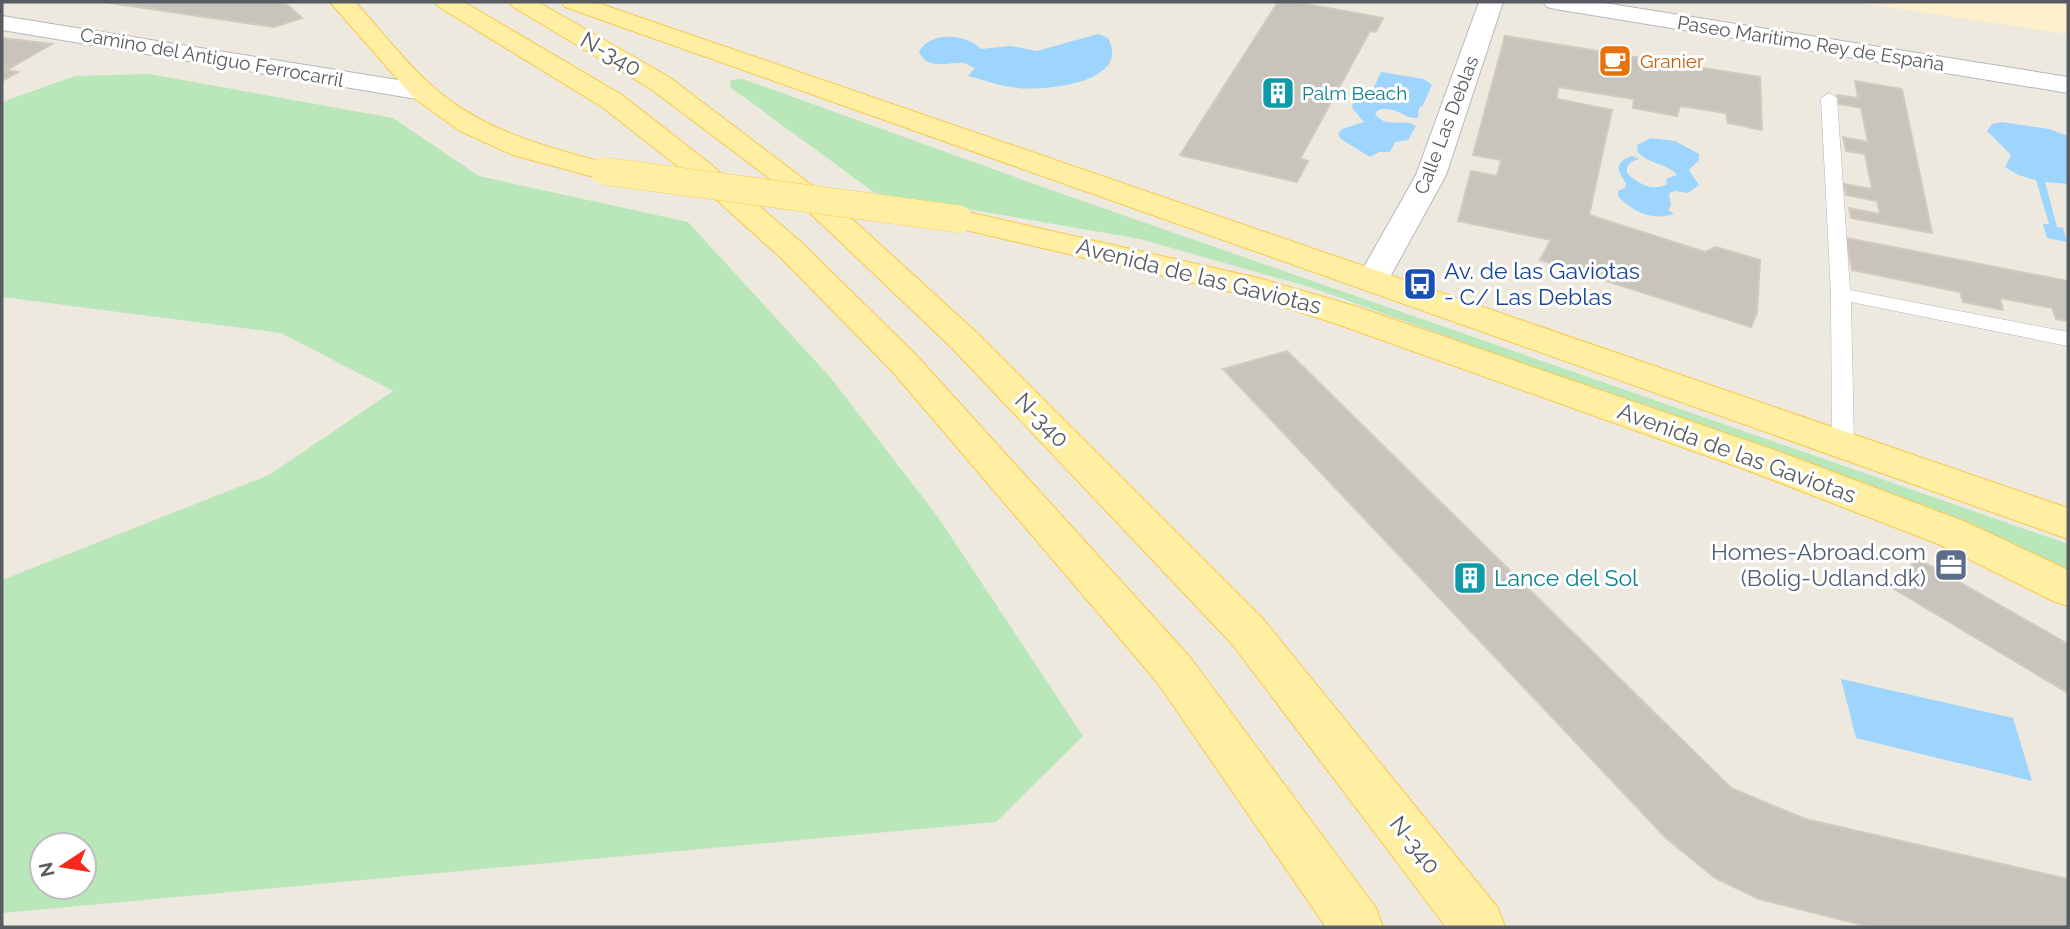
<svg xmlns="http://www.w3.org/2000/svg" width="2070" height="929" viewBox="0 0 2070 929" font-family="Raleway,sans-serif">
<rect width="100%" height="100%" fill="#ede9df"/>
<g fill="#b9e7b9" fill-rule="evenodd">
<path d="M 149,74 L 393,118 L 479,176 L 688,222 L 830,377 L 938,517 L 1083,736 L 996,822 L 2,913 L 2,580 L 269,475 L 393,391 L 281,333 L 2,297 L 2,102 L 75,76 ZM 42,845 L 84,845 L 84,887 L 42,887 Z"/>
<polygon points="743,79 1051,190 2068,544 2068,571 1975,527 1313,288 1140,239 875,193 730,87 731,80"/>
</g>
<polygon fill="#fdf0ca" points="1855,2 2068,2 2068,34"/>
<g fill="#9dd5ff">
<path d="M 1098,34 L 1108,38 C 1132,83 1045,91 1017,88 C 1000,86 984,80 968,76 L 975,68 C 971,67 968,64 964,63 C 950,61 926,72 919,51 C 932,31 966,34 981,49 L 1011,46 L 1037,51 Z"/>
<path d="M 1381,72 L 1424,79 L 1432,85 L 1423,105 L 1419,108 L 1418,118 C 1402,119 1398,105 1378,110 L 1375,114 C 1387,130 1402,117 1416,126 L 1408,140 L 1395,142 L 1390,152 L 1379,152 L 1370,157 L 1341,139 L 1338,134 L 1342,129 L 1364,122 L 1352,108 L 1353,103 L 1361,94 L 1372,92 Z"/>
<polygon points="2002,122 2049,129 2068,136 2068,184 2045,182 2057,227 2063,228 2067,242 2047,238 2043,224 2049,224 2036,180 2018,175 2005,167 2011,155 1987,131 1992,124"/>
<path d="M 1651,138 L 1675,141 L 1699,154 L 1699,160 L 1689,170 L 1699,185 L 1688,193 L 1676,191 L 1669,193 L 1671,205 L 1668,210 L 1674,214 C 1653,221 1632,212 1618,196 L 1618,191 L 1625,188 L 1626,183 C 1616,169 1615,162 1632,156 L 1639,159 L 1631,162 L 1627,167 L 1627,173 C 1638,184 1653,192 1667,184 L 1666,179 L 1677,175 C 1668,163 1649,165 1638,152 L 1637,145 Z"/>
<polygon points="1841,679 2013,718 2032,781 1856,738"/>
</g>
<g fill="#c8c4bc" stroke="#d2cbbd" stroke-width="2">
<polygon points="103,2 284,2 302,18 274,27"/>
<polygon points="1278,2 1296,2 1383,18 1376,32 1370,31 1300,159 1308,161 1297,182 1180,155"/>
<polygon points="1505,36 1760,77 1762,130 1728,123 1726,113 1680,106 1677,116 1633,108 1634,99 1558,87 1557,99 1612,110 1589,215 1705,252 1716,247 1760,260 1757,313 1751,327 1540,260 1551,240 1458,221 1471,171 1497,176 1501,160 1473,155"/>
<polygon points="2,38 52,44 7,70 18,72 2,81"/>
<polygon points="1855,81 1902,89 1932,233 1851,218 1849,208 1880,214 1877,201 1846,195 1844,184 1872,189 1865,154 1846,151 1843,137 1868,142 1861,108 1839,104 1837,95 1858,98"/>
<polygon points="1846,238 2068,281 2068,321 2056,319 2052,308 2000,298 2003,310 1963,302 1960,292 1852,270"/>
<polygon points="1287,351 1731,788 1805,819 2068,879 2068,927 1870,927 1759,899 1715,878 1666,838 1223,369"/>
<polygon points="1917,558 2068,644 2068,693 1894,589"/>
</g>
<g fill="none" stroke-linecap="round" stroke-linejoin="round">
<defs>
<polygon id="lane" points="1829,93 1837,98 1850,290 2068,332 2068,346 1851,302 1854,444 1851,450 1843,452 1835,450 1832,444 1831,294 1821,98"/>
<g id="street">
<polygon points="1479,2 1503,2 1446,175 1384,288 1372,291 1360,288 1356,281 1416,175"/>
<polygon points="1543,2 1598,2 2068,77 2068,93 1555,9 1547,7"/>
<polygon points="2,16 423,84 432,86 436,92 432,98 423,100 2,30"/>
</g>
<g id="primary">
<path d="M 330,2 L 355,2 C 380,29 404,61 432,86 C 483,132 550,148 614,165 L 619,171 L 614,177 L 604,180 L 594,177 L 513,155 L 460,131 L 414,98 Z"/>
<polygon points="435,2 464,2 622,95 709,163 802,243 916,355 1189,656 1376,908 1383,927 1326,927 1157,682 892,371 780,257 689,175 602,107 439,7"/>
<polygon points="509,2 538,2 669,77 830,199 976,332 1263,619 1498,908 1505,927 1446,927 1233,645 952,348 808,211 765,175 651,89 513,7"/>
<polygon points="561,2 595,2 2068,508 2068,539 565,7"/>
<polygon points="959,210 1258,278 1358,307 1780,452 1966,522 2068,570 2068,606 2053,601 1938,544 1752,472 1334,323 1249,296 948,226 944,219 948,212"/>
</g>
</defs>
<use href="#lane" stroke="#b5b8bd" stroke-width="1"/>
<use href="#street" stroke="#b5b8bd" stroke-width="2"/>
<use href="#primary" stroke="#fbc749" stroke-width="2"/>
<use href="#lane" fill="#fff" fill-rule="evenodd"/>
<use href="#street" fill="#fff" fill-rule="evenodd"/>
<use href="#primary" fill="#ffefa2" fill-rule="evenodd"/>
<defs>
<polyline id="primary-bridge" points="604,171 959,219"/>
</defs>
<use href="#primary-bridge" stroke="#fbc749" stroke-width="28" stroke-linecap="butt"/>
<use href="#primary-bridge" stroke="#ffefa2" stroke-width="27"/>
</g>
<defs>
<symbol id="cafe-square" viewBox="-11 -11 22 22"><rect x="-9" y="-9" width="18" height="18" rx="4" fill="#e8710a" stroke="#fff"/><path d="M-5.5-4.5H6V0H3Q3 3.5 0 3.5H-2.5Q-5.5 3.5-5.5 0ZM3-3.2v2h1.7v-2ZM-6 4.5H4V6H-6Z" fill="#fff"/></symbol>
<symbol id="building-square" viewBox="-11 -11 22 22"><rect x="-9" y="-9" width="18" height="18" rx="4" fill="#0f9aa8" stroke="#fff"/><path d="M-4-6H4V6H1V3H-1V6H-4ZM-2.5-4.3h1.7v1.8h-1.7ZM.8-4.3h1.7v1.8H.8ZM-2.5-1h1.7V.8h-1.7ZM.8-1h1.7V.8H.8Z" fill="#fff"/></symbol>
<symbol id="bus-square" viewBox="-11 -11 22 22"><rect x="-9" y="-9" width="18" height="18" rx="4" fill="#1a4fb4" stroke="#fff"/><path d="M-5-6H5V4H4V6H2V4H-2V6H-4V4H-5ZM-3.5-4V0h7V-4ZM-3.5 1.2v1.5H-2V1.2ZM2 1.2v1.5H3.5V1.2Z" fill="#fff"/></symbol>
<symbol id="office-square" viewBox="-11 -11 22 22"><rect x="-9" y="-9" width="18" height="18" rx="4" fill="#5c6f8a" stroke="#fff"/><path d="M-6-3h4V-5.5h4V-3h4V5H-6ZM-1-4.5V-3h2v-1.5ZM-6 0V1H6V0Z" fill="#fff"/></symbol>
</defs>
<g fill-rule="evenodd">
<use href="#cafe-square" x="1596" y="42" width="38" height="38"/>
<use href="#building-square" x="1259" y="74" width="38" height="38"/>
<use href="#bus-square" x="1401" y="265" width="38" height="38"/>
<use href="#office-square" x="1932" y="546" width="38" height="38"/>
<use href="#building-square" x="1451" y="559" width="38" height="38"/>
</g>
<g text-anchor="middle" stroke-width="6" stroke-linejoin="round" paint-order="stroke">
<g font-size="19" fill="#585c62" stroke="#fff">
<text transform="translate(1811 43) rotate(9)" y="7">Paseo Marítimo Rey de España</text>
<text transform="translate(212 57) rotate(10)" y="7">Camino del Antiguo Ferrocarril</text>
<text transform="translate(1446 125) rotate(-69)" y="7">Calle Las Deblas</text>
</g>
<g font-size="19" fill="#c56008" stroke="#fff" text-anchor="start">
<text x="1640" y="68">Granier</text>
</g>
<g font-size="19" fill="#0d838f" stroke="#fff" text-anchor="start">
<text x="1302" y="100">Palm Beach</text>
</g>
<g font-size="23" fill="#585c62" stroke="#fff">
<text transform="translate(611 54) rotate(30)" y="8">N-340</text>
<text transform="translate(1199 276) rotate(14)" y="8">Avenida de las Gaviotas</text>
<text transform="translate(1042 420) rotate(46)" y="8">N-340</text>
<text transform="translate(1737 453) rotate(20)" y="8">Avenida de las Gaviotas</text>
<text transform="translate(1415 845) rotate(52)" y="8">N-340</text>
</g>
<g font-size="23" fill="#164399" stroke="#fff" text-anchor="start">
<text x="1444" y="279">Av. de las Gaviotas<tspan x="1444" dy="26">- C/ Las Deblas</tspan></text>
</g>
<g font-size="23" fill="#4e5e75" stroke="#fff" text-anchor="end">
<text x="1926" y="560">Homes-Abroad.com<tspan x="1926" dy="26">(Bolig-Udland.dk)</tspan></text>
</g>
<g font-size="23" fill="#0d838f" stroke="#fff" text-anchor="start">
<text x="1494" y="586">Lance del Sol</text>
</g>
</g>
<rect width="2070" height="929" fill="none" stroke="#585c62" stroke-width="7"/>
<g transform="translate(63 866) rotate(258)"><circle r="33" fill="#ffffff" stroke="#bcbec0" stroke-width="2"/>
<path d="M0-5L12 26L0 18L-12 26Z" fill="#f52a1c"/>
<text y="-10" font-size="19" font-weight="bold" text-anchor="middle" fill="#585c62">N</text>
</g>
</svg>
